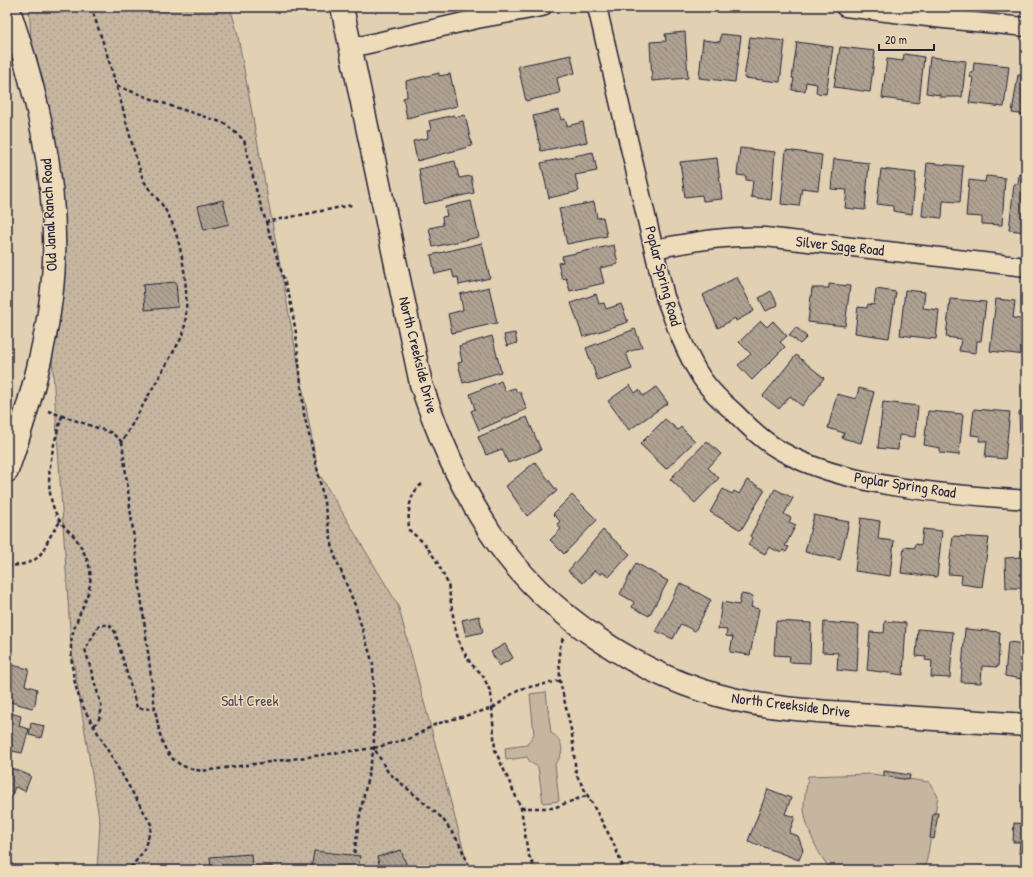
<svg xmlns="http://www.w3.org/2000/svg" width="1033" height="877" viewBox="0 0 1033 877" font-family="'Patrick Hand',sans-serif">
<defs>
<pattern id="park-dots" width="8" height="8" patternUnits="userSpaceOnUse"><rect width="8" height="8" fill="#c6b6a0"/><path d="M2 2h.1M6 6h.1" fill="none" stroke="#aa9c8b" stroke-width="1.8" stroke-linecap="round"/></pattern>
<pattern id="building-back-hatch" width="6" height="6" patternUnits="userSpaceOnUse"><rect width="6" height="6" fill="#afa292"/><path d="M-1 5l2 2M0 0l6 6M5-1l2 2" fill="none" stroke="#8e8478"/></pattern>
</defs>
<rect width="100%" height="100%" fill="#e2d0b2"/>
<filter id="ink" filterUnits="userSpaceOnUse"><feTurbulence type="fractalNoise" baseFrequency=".025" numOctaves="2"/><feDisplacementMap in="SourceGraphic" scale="8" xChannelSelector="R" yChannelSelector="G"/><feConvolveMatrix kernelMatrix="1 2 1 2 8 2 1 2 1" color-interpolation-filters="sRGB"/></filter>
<g filter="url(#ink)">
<g fill="#c6b6a0" stroke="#746c6e">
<path d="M 546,692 L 551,733 C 564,740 565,754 555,764 L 559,801 L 543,803 L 538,767 L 530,762 L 527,757 L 506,760 L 505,748 L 527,745 L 534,734 L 530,694 Z"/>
<path d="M 872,774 L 929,782 L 938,796 L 927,859 L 923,870 L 831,870 C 818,854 807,831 804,810 C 803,800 807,787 808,776 Z"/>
</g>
<polygon fill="url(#park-dots)" stroke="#746c6e" points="29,7 230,7 237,31 318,472 398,605 469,870 97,870 100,824 71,646"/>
<g fill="url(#building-back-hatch)" stroke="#22223b">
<polygon points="685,32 688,78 652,81 650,42 666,41 665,34"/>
<polygon points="721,34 741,36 735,82 699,78 703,40 720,42"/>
<polygon points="750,37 785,41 780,82 744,78"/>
<polygon points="797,42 833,47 826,94 816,93 817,84 806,82 805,91 792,90 794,78 792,78"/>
<polygon points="840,47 875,51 870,92 834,87"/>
<polygon points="904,54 924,57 919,103 882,98 887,59 903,61"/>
<polygon points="571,55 575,73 557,78 560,93 526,101 518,66"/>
<polygon points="930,57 966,61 962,97 940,97 940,95 926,93"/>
<polygon points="974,62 1009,66 1004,107 969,103 973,78 970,77 970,72 973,73"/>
<polygon points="439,73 439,76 450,74 457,106 407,118 403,98 407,97 406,81"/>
<polygon points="1018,75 1026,75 1026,115 1012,113"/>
<polygon points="559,110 561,120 565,119 567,126 583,122 587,142 541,151 533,116"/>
<polygon points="454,115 455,117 465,115 472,146 417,161 413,141 428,138 427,131 431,130 429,121"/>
<polygon points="740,148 775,152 771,200 751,197 753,181 746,180 746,176 737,175"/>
<polygon points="786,150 822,155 818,190 802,188 799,206 781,204"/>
<polygon points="593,152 597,171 575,175 579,191 549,198 541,163"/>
<polygon points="717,158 722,199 703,201 702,195 685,197 680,162"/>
<polygon points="834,159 869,163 865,210 845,208 847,190 831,189"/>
<polygon points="455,161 459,178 471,176 474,193 424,204 419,169"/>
<polygon points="927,163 963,166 960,202 943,201 942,218 922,216"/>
<polygon points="881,169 916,173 912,214 893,211 893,206 877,204"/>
<polygon points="1019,174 1026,174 1026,232 1009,230 1014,184 1018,184"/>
<polygon points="986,176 1005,178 1002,225 982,224 982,217 966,216 969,180 985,182"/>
<polygon points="7,194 9,194 11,204 8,204 9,214 7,214"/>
<polygon points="223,200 229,224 204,230 198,206"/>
<polygon points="471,201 479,237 433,247 429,228 443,225 442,217 447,216 445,207"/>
<polygon points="594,202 597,218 603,217 607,236 567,244 559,209"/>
<polygon points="7,235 10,236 9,251 7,251"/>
<polygon points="482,243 490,278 459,285 458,277 454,278 452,270 435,274 431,255"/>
<polygon points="614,245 618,264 600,268 604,283 570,291 566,278 562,279 558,263 563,262 562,256"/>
<polygon points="737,277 754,311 736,321 735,318 718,328 703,295"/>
<polygon points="176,282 178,307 145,310 143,285"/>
<polygon points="829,284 850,286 845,326 808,322 812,288 829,288"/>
<polygon points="489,287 497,323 452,333 448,314 463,310 460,294"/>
<polygon points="876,289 896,292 889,338 855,333 858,307 867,308 868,304 874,305"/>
<polygon points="905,290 925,292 923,308 939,310 936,339 900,335"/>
<polygon points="771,291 778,305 766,311 759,298"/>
<polygon points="596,294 599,304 604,303 606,309 621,304 628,322 583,337 571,303"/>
<polygon points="950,299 986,302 981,341 977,341 976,353 959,351 961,339 946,337"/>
<polygon points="996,299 1015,301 1013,318 1026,320 1025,355 990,351"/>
<polygon points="761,321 767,327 773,321 787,336 780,342 785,347 752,380 738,365 751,354 739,342"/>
<polygon points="796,327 807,337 800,344 789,335"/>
<polygon points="635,329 642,347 626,353 632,369 598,381 586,348"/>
<polygon points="515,333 517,343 507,346 504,335"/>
<polygon points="492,336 501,372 463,383 458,363 462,362 459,346"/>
<polygon points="796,355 824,378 802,406 790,396 779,409 763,396"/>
<polygon points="501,381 505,391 515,388 517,393 520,392 527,409 479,430 471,411 475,409 470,394"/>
<polygon points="630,385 635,393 639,390 643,396 656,387 668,403 629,430 608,401"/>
<polygon points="859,388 874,392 861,443 842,438 844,433 828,428 837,394 856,399"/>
<polygon points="883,402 918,406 915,437 899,435 898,450 878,448"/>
<polygon points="974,409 1010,412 1005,459 985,457 987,441 979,441 980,436 971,435"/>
<polygon points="928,411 963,414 959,455 940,453 940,448 924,445"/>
<polygon points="1026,411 1026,465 1021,466 1019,412"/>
<polygon points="527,417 541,450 508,463 502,449 486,455 478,437"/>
<polygon points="665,419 678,430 681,427 695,441 666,469 640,444"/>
<polygon points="707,441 721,454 708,468 719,478 695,503 670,479"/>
<polygon points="535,462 557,491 527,516 506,486"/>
<polygon points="747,480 765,490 741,530 710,512 723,489 732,494 734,491 739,494"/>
<polygon points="775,489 793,498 784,514 791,518 789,522 796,525 785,546 789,547 786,552 783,550 781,553 769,547 765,554 748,545 752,538 750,536"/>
<polygon points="572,495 597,520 564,554 550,540 561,529 557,524 560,521 553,514"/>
<polygon points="814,515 849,522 840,560 805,552"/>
<polygon points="861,518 880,521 878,539 894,541 890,576 855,571"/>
<polygon points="923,529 942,531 937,577 901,573 904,547 914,548 915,544 921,545"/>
<polygon points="603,530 630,554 609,577 603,572 601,575 595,570 583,583 568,571"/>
<polygon points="953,536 989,538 982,587 961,584 962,575 948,574"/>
<polygon points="1021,540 1026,540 1026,600 1023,600 1022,588 1006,588 1005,558 1022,557"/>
<polygon points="636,563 668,581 649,616 632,607 634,602 620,594"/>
<polygon points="680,583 711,600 695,631 681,624 673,639 656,631"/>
<polygon points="741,594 753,596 751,607 759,609 750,655 730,652 733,637 726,636 727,630 718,629 722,602 739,605"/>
<polygon points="479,616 483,632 466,636 462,620"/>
<polygon points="776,621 811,623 810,663 789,662 790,656 774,655"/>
<polygon points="885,621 906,623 903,675 867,670 870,632 884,633"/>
<polygon points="824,622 859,625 857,672 837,670 838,653 822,652"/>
<polygon points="918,629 953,632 950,678 931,677 932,661 925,660 926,657 916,656"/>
<polygon points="965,629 1000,632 998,667 982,666 981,683 961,682"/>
<polygon points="1008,642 1026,644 1026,684 1021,684 1022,679 1005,676"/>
<polygon points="505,644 513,658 499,666 491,652"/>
<polygon points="7,664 29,669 25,685 37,689 35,705 32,708 7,701"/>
<polygon points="7,712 21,716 19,726 29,729 22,753 7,750"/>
<polygon points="31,723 44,726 41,738 29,735"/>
<polygon points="7,766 31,776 25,791 15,787 8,805"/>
<polygon points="884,771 910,775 909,780 884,776"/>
<polygon points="1026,785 1026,816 1023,815"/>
<polygon points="768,789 791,798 785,814 795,817 789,833 798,836 803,850 799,860 748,841"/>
<polygon points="933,813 938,813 934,839 930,838"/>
<polygon points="1014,823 1026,824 1026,855 1019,854 1020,842 1013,842"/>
<polygon points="401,850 408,870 381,870 377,857"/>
<polygon points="314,851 360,856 358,870 311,870"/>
<polygon points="251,854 252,867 272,866 272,870 193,870 211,869 210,857"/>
<polygon points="1017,867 1026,868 1026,870 1017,870"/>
</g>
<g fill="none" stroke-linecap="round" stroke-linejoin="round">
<defs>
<g id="minor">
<path d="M 597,7 L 665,297 C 675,322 683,348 698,372 C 707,388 720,400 734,412 C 748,426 763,441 781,451 C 846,488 951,494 1026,500"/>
<polyline points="845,7 944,19 1026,27"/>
<polyline points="351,48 477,19 542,7"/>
<path d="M 654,249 C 693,242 725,235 765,237 L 1026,267"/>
</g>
<g id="tertiary">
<path d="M 342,7 L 421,384 C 439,438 459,484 490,532 C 544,614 642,679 737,700 C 776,709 818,711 858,714 C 914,718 970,721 1026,725"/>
<path d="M 7,471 C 30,404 51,333 54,262 C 57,175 36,89 8,7"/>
</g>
</defs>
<use href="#minor" stroke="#22223b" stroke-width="21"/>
<use href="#tertiary" stroke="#22223b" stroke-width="25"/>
<g stroke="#22223b" stroke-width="2.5" stroke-dasharray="4 3" stroke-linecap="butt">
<path d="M 91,7 C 100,33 109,59 116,85 C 125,114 131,144 141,173 C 145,188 158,197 166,211 C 184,241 191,301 183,335 L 122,442 L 155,709 C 161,741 163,766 202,771 L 374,748 L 388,772 L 442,818 L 458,841 L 471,870"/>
<polyline points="117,86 171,106 224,123 244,140 257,193 290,299 296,333 304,414 318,472 334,554 355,605 373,664 374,748 360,814 354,855"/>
<polyline points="265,222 352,205"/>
<polyline points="48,411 112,433 122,442"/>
<path d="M 62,416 C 52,449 40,489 60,521 C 64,527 70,532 75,537 C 81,546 88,559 90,570 C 94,597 72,619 71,645 C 71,661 73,679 78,694 C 83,710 95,727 103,742 C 119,770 136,798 152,826 L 143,852 L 129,870"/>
<path d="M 422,484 C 408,494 408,514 409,530 L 424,543 L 436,560 L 448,584 L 455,628 L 460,645 L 471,664 L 482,674 L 491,693 L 495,750 L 521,808 L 528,854 L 536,870"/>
<path d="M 7,566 C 49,564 38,549 60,522"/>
<polyline points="563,638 559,650 560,681 572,734 576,774 613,842 624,870"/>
<polyline points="94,726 99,719 102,708 85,649 99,626 109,624 115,632 137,708 155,709"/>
<polyline points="374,748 411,738 436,724 493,708 519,689 560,681"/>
<polyline points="521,808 553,808 588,795"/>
</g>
<use href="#minor" stroke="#eedbb9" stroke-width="18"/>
<use href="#tertiary" stroke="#eedbb9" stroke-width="22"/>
</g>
</g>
<g text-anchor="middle" stroke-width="3" stroke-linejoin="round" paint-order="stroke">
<g font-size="15" fill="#22223b" stroke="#eedbb9">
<text transform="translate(49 215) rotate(-93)" y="5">Old Janal Ranch Road</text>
<text transform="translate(840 246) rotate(6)" y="5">Silver Sage Road</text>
<text transform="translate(663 276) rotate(75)" y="5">Poplar Spring Road</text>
<text transform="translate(418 355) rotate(76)" y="5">North Creekside Drive</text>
<text transform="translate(905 485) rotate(9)" y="5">Poplar Spring Road</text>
<text transform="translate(791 705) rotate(7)" y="5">North Creekside Drive</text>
</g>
<g font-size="15" fill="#4b4754" stroke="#eedbb9">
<text x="250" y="706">Salt Creek</text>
</g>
</g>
<rect width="1033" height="877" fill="none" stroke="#eedbb9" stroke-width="24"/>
<rect x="12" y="12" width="1009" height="853" fill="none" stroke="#22223b" stroke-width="1.5" filter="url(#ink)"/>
<path d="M879 44v6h55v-6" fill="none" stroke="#22223b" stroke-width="2"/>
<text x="885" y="44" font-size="12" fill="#22223b" stroke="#eedbb9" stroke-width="3" paint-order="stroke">20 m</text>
</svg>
